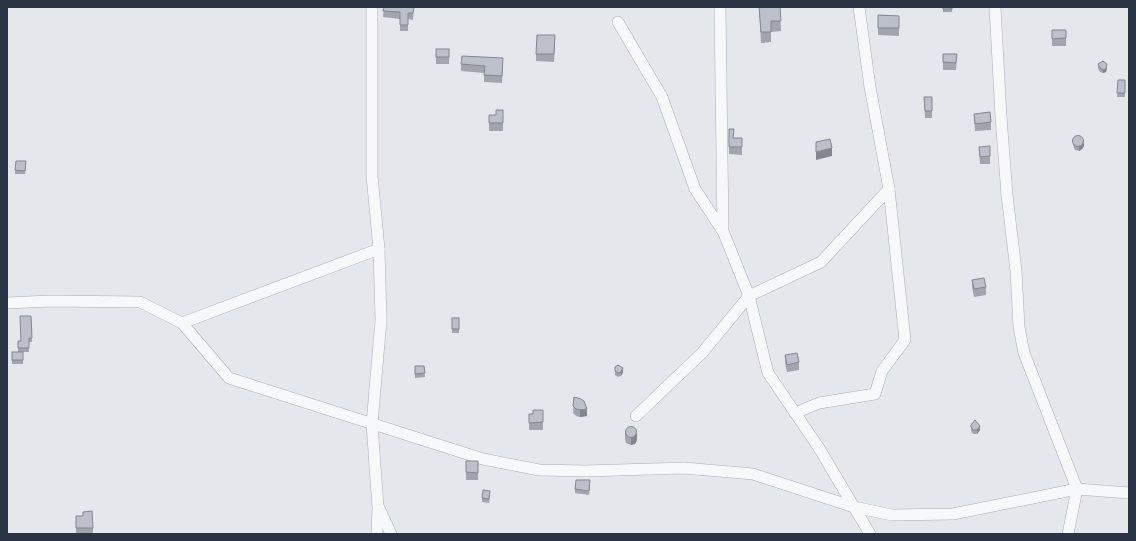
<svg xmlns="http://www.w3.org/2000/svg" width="1136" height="541" viewBox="0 0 1136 541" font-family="Signika,sans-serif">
<rect width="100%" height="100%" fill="#e4e7ec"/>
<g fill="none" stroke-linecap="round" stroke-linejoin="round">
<defs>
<g id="minor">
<polyline points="372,7 372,176 379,249 381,320 372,424 378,508 377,534"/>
<polyline points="720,7 723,231 749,296 768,373 819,448 870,534"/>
<polyline points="995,7 1001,117 1007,195 1016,271 1019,327 1024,353 1077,489 1068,534"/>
<polyline points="618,22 662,97 695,189 722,230"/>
<polyline points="7,303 50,301 140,302 182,323 379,249"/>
<polyline points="182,323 229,378 483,459 539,470 586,471 684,468 753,474 854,507 892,515 953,514 1077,489 1129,493"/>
<polyline points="795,413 819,403 875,394 882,371 905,340 889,189 870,87 859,7"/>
<polyline points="636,416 702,353 749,296 821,262 889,189"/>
<polyline points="379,508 391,534"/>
</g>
</defs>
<use href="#minor" stroke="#a9aeb7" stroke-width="12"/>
<use href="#minor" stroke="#f7f8fa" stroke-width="11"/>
</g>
<g fill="#a1a5ae">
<polygon points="384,7 414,7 413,20 408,19 408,31 400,31 400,19 383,17"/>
<polygon points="759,7 780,7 781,31 771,32 771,42 761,43"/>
<rect x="943" y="7" width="9" height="5"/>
<polygon points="878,15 899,16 899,36 878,35"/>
<rect x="1052" y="30" width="14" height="16"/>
<polygon points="555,43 554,62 536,61 536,54"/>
<rect x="436" y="49" width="13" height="15"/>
<polygon points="943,54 957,54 956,70 943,70"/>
<polygon points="461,64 503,65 502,83 484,82 484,73 461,71"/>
<polygon points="1098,64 1107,68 1106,72 1103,73 1100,72 1098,68"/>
<polygon points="1118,80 1125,80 1125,97 1117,97"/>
<polygon points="924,97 932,111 932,118 925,118"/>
<polygon points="503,110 503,131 489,131 489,115 496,115"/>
<polygon points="974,114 991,122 991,130 975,131"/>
<polygon points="729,129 733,138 742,138 742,155 729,154"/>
<polygon points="1073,141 1084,146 1082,149 1079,151 1075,150 1073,145"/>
<polygon points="979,147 990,156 990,164 980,164"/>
<polygon points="26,165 25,174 15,174 15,170"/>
<polygon points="972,280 986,287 986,295 974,297 972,287"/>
<polygon points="31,316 32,342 29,342 29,352 18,352 18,341 21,341"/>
<rect x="452" y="318" width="7" height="15"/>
<rect x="12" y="352" width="11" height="12"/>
<polygon points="785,355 799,362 799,370 787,372 785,363"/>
<polygon points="415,366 424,366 425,377 415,378"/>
<polygon points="615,367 623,372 621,376 618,377 615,375"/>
<polygon points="574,397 587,416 580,417 576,416 573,413"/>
<polygon points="543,410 543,430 529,430 529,414 533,414"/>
<polygon points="971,425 980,430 977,434 973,434 971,431"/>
<polygon points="625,432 637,440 635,444 631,445 626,443 625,439"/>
<rect x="466" y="461" width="12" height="19"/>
<polygon points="590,484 589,495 575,493 575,489"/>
<polygon points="490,495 489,503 482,502 482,498"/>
<polygon points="76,516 93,528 93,534 76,534"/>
</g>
<g fill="#83868d">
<polygon points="1107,64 1107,68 1106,72 1103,73 1103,70"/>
<polygon points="1084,142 1084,146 1082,149 1079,151 1079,147"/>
<polygon points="832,148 832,156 816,160 816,152"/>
<polygon points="623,368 623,372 621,376 621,372"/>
<polygon points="587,409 587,416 580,417 580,410"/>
<polygon points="980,426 980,430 977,434 977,430"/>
<polygon points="637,433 637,440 635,444 631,445 631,438"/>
</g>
<g fill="#bbc0ca" stroke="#83868d">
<polygon points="384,7 414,7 413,13 408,13 408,25 400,25 400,12 383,11"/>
<polygon points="759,7 780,7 781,21 771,21 771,32 761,32"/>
<rect x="943" y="7" width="9" height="2"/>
<polygon points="878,15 899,16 899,28 878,28"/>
<polygon points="1052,30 1066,30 1066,38 1052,39"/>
<polygon points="537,35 555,35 554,54 536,54"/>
<rect x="436" y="49" width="13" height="8"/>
<polygon points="943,54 957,54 956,63 943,62"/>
<polygon points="462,56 503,58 502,76 484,75 485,66 461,64"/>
<polygon points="1103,61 1107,64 1106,69 1103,70 1100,68 1098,64"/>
<polygon points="1118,80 1125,80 1125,93 1117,93"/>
<polygon points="924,97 932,97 932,111 925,111"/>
<polygon points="496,110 503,110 503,123 489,123 489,115 496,115"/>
<polygon points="990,112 991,122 975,124 974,114"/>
<polygon points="729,129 734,129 733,138 742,138 742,147 729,147"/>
<circle cx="1078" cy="141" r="5.5"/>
<polygon points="830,139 832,148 816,152 816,142"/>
<polygon points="990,146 990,156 980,157 979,147"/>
<polygon points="16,161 26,161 25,171 15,170"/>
<polygon points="984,278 986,287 974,289 972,280"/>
<polygon points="20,316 31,316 32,338 29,338 29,348 18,348 18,341 21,341"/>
<rect x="452" y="318" width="7" height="11"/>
<rect x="12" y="352" width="11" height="8"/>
<polygon points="797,353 799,362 787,365 785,355"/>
<polygon points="618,365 623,368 621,372 618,373 615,371 615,367"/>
<polygon points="415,366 424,366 425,373 415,374"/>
<polygon points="574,397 581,399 584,401 587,409 580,410 576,409 573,406"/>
<polygon points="533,410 543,410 543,422 529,423 529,414 533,414"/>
<polygon points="975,420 980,426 977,430 973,430 971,427 971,425"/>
<circle cx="631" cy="432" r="5.5"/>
<polygon points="466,461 478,461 478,473 466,472"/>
<polygon points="576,480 590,480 589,491 575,489"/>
<polygon points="483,490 490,491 489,499 482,498"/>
<polygon points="92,511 93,528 76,528 76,516 83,516 83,512"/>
</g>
<rect width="1136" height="541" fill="none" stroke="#2b3445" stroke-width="16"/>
</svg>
